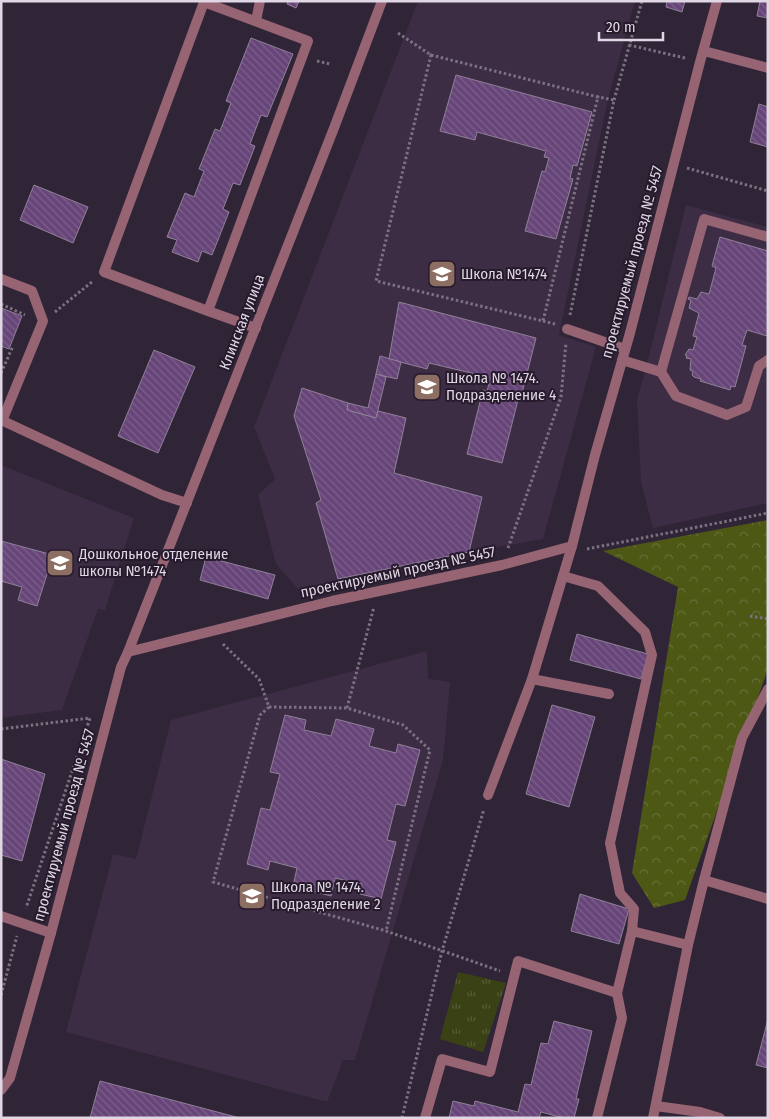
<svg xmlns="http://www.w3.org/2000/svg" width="769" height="1119" viewBox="0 0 769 1119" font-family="'Fira Sans Condensed',sans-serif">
<defs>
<pattern id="grass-tufts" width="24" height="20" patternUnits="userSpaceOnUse" patternTransform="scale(1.25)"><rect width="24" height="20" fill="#3a4215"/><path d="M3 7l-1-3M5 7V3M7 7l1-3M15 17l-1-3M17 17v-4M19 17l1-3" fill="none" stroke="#565d37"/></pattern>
<pattern id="forest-crowns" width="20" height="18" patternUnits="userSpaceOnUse" patternTransform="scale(1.25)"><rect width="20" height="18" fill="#4d5815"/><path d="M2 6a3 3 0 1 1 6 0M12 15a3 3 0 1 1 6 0" fill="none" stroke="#666f37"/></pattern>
<pattern id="building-back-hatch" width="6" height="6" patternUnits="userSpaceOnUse" patternTransform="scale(1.25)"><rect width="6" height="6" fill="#674579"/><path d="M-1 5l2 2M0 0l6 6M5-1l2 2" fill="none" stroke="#7c5f8c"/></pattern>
</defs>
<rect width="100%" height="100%" fill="#302437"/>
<g fill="#3c2c44">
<polygon points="418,1 635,1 608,99 559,335 596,347 543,539 469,552 333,584 298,589 276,564 258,495 275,479 254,427"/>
<polygon points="686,205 768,227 768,503 653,528 641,482 637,400 646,368"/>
<polygon points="1,465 134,518 105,610 98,609 62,710 1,718"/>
<polygon points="427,651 428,679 450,682 443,760 355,1060 343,1060 327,1102 66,1032 113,854 136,859 171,720"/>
</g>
<polygon fill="url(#grass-tufts)" points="458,972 506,983 483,1052 440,1039"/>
<polygon fill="url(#forest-crowns)" points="768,520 768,669 685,900 654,908 632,873 678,587 603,551"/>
<g fill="url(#building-back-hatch)" stroke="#8f8197">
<polygon points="288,1 299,1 296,8 287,4"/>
<polygon points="667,1 685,1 682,12 666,7"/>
<polygon points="760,1 768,1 768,18 757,16"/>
<polygon points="251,38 293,54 267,117 261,115 250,144 255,146 240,185 233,183 223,209 229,212 212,255 202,251 198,262 172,252 177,240 167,237 185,193 194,197 204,171 199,169 215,129 220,131 231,103 226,101"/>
<polygon points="456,75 592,112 577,166 573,165 570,178 573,179 556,239 525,231 542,171 545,172 549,158 544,157 546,151 477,132 475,140 440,131"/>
<polygon points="759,104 768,107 768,147 750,142"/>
<polygon points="34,185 88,207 73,243 20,220"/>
<polygon points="720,237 768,251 768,335 767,336 747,330 742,345 746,346 735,387 731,386 730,390 700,381 701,379 694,377 692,375 693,372 690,370 691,359 686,358 687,356 685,355 689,349 693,350 697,337 693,336 699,313 689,308 691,300 688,299 689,297 697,299 701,292 709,294 716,268 712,266"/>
<polygon points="399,302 536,338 522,393 518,391 516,400 518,400 502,463 467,454 483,390 487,391 489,384 486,383 488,377 429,363 427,369 389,359"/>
<polygon points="1,308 22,316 9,349 1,346"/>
<polygon points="154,350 195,367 158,453 118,436"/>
<polygon points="380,356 401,362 397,379 376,374"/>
<polygon points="376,374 386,377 376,418 347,410 348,403 368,408"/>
<polygon points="302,388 348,403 347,410 376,418 378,411 406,418 394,473 482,497 469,552 338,579 316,503 321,500 294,416"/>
<polygon points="1,541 53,555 37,606 18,600 22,587 1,581"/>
<polygon points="206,557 275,575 268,599 200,580"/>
<polygon points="577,634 648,654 641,679 570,660"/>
<polygon points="552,705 595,717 569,807 526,794"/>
<polygon points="285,715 306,720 304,730 331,736 336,719 374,729 369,746 396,753 398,744 420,750 405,806 396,804 387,840 396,842 381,899 360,894 362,884 335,878 331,896 293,886 297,868 270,861 268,870 247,864 261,808 270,810 280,774 270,772"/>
<polygon points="1,759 45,774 22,861 1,855"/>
<polygon points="580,894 629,909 619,944 571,931"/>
<polygon points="768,1019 768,1068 756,1065"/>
<polygon points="554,1021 592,1031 576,1099 579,1099 574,1118 564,1118 541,1112 539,1118 449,1118 453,1101 474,1106 475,1101 518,1112 525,1084 531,1085 541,1043 548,1044"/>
<polygon points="100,1081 240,1118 90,1118"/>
</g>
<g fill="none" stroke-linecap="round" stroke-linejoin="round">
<g stroke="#7b7181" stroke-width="3" stroke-dasharray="2.5 2.5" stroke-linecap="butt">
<polyline points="398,33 431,55"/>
<polyline points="629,45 685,58"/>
<polygon points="431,55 598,97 543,321 376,281"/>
<polyline points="317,61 330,64"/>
<polyline points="614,100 642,1"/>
<polyline points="687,168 768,191"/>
<polyline points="1,304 25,315"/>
<polyline points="55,312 93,281"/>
<polyline points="570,315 614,100 598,97"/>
<polyline points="543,321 555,324"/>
<polyline points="1,373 13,346"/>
<polyline points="508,548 561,397 566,343"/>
<polyline points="587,549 768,513"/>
<polyline points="750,616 768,619"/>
<polyline points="223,644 259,679 269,707 260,715 213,882 386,931 500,971"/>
<polyline points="269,707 347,708 403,725 430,750 386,931"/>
<polyline points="347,708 374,607"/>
<polyline points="1,729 90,718 26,908"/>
<polyline points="1,995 17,936"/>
<polyline points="402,1118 442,951 484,809"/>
</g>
<g stroke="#966472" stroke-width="10">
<polyline points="256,21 260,1"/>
<polyline points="704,51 768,68"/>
<polyline points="768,237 704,219 661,372 676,396 727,415 746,407 759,366 768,360"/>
<polyline points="1,279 32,291 43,321 2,421"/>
<polyline points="208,311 104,272 204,2 308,41 208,311 256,328"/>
<polyline points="567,329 625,349"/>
<polyline points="622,360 661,372"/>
<polyline points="1,420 162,495 187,503"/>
<polyline points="572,546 563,576 598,586 645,632 652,655 610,843 620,893 634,909 632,931 617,993 622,1018 597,1118"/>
<polyline points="563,576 532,679 609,694"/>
<polyline points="768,689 742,738 704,880 768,899"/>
<polyline points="488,795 532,679"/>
<polyline points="1,916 51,933"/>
<polyline points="632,931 688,945"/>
<polyline points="656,1106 700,1112 720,1118"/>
<polyline points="425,1118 442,1059 490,1072 518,961 617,993"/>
<polyline points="653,1118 688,945 704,880"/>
</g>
<g stroke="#966472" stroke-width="10">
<polyline points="128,652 334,128 382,1"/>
<polyline points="1,1090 10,1078 51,933 121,667 128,652 332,601 502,565 572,546 595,455 630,333 700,62 717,1"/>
</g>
</g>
<defs>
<symbol id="school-square" viewBox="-11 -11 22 22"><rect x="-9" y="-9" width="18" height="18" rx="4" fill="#8d6e63" stroke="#261a2c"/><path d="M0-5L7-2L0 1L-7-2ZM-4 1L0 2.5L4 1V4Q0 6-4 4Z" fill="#fff"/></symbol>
</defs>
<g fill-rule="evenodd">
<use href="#school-square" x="426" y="258" width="32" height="32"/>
<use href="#school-square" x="411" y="371" width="32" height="32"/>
<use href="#school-square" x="44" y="547" width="32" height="32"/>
<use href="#school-square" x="236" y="880" width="32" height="32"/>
</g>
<g text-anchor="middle" stroke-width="4" stroke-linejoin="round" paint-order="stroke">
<g font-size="15" fill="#dfd7e3" stroke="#261a2c">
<text transform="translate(632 262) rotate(-75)" y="5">проектируемый проезд № 5457</text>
<text transform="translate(242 322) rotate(-69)" y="5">Клинская улица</text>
<text transform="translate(398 572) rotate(-12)" y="5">проектируемый проезд № 5457</text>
<text transform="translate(64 825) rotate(-75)" y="5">проектируемый проезд № 5457</text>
</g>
<g font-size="15" fill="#dfd7e3" stroke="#261a2c" text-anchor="start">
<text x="461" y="279">Школа №1474</text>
<text x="446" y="383">Школа № 1474.<tspan x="446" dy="17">Подразделение 4</tspan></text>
<text x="79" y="559">Дошкольное отделение<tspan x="79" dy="17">школы №1474</tspan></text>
<text x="271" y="892">Школа № 1474.<tspan x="271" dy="17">Подразделение 2</tspan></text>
</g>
</g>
<rect width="769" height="1119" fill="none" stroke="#dfd7e3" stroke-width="5"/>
<path d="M599 32v8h64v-8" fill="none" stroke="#dfd7e3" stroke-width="2.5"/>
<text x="606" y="32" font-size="15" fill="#dfd7e3" stroke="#261a2c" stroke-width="4" paint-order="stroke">20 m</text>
</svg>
